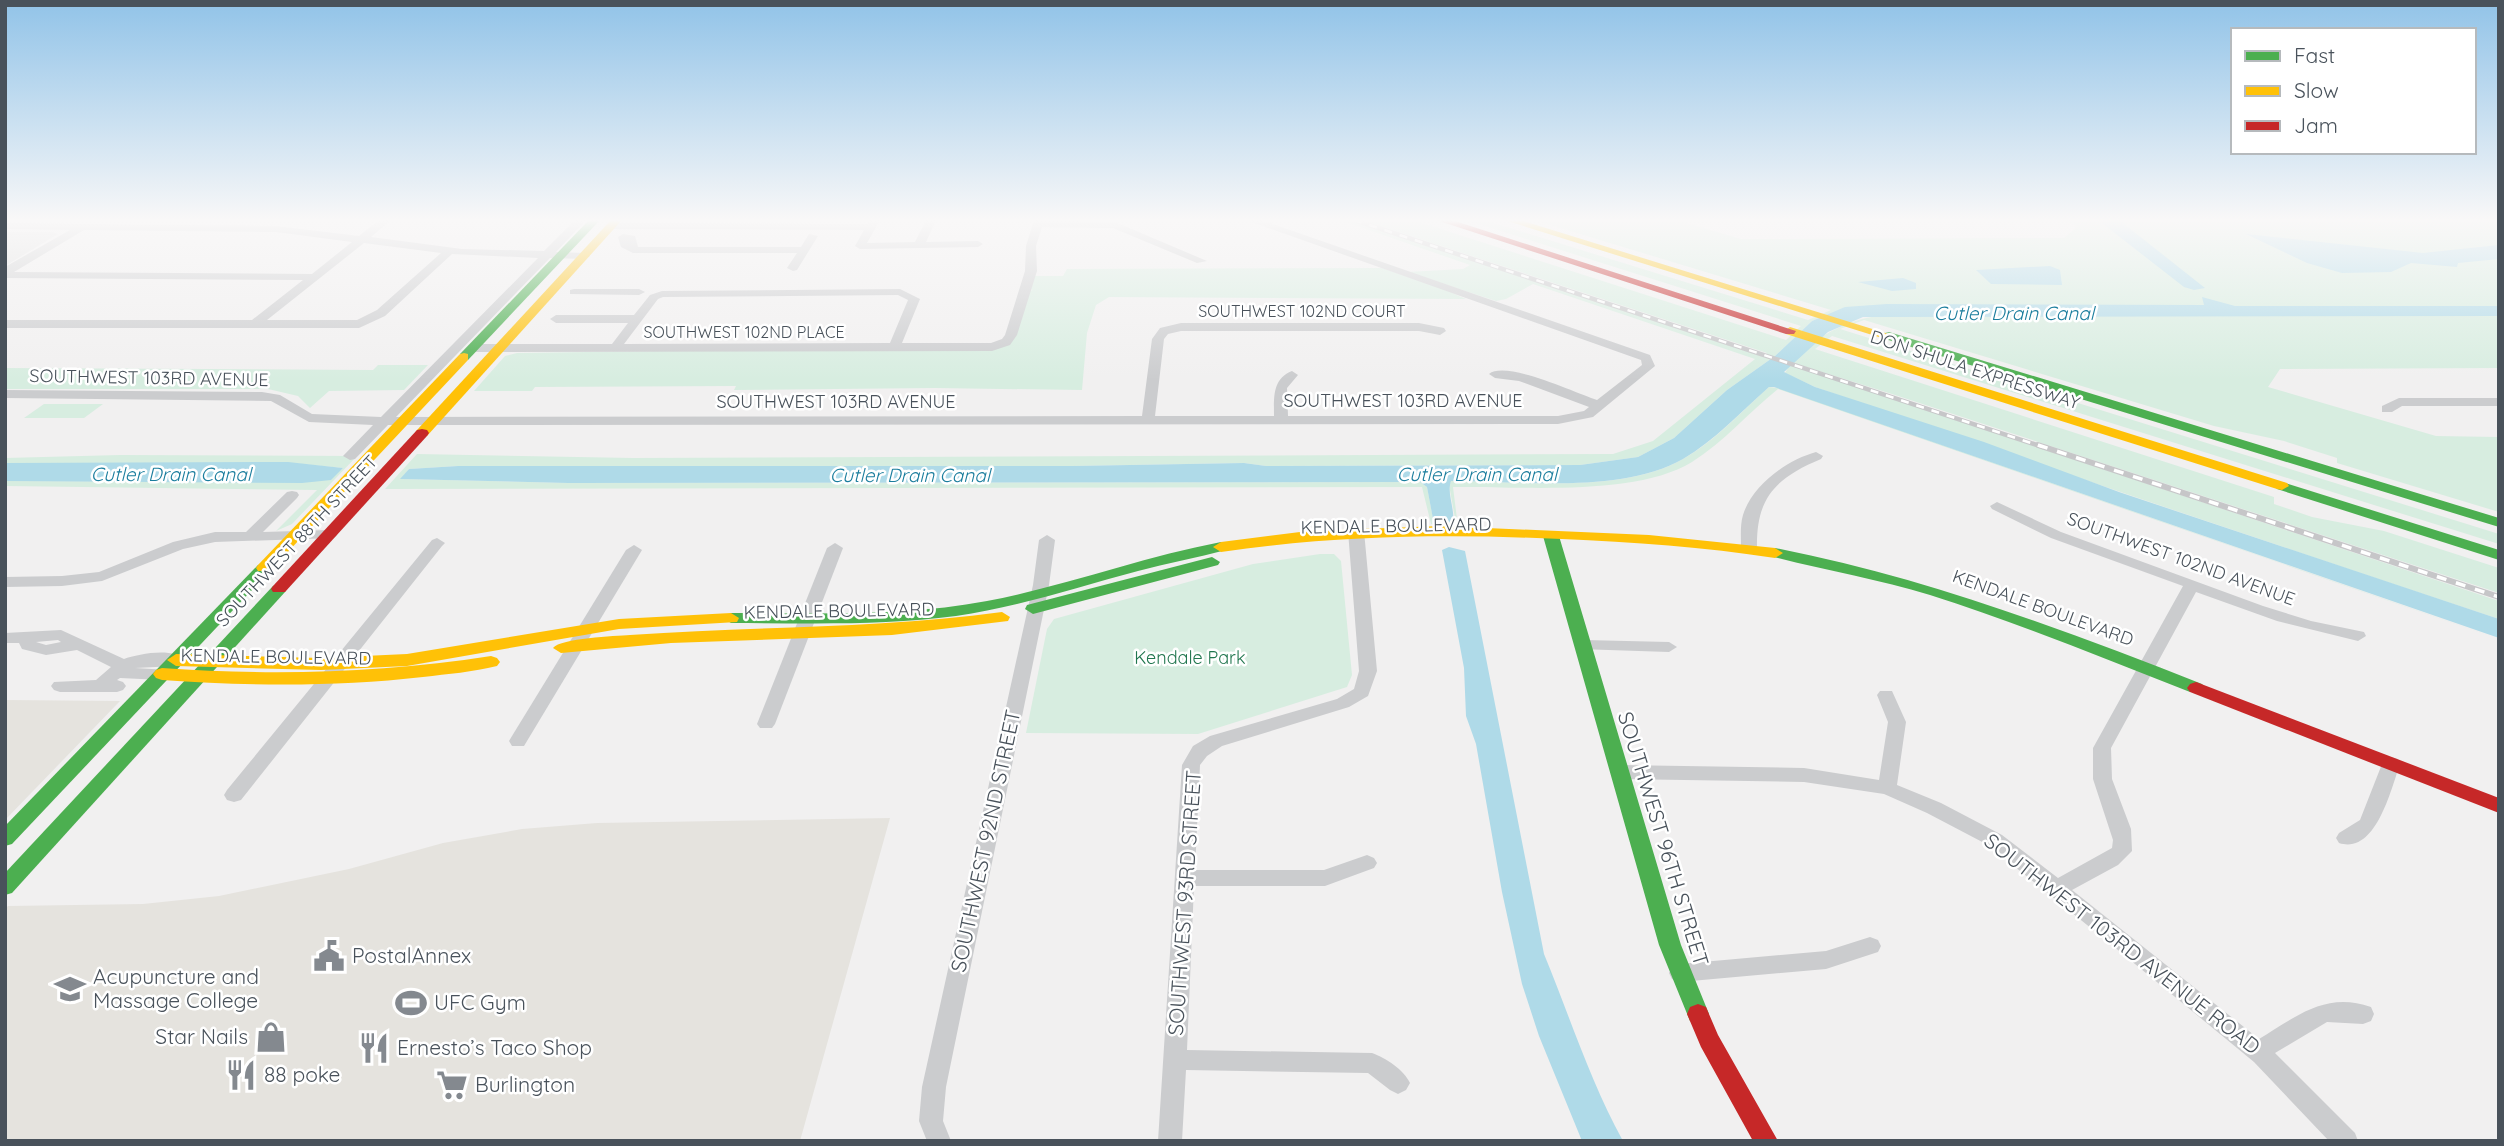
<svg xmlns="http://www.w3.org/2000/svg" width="2504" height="1146" viewBox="0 0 2504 1146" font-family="Quicksand,sans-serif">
<rect width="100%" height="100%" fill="#f1f0f0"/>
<g fill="#e5e3de">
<polygon points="5,700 120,701 5,820"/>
<polygon points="890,818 800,1141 5,1141 5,909 8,906 143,904 219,896 349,869 443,843 522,829 597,823"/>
</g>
<polygon fill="#dfdfdf" points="5,232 53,232 58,234 5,266"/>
<g fill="#d7ede0">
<path d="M 1340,220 L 1350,220 L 1764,357 L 1767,353 L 1362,220 L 1413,220 L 1786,340 L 1801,326 L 1466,220 L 1484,220 L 1808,320 L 1831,310 L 1534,220 L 1676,220 L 1741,239 L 2064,238 L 2077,227 L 2070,220 L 2499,220 L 2499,368 L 2280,369 L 2268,387 L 2436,436 L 2499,437 L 2499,512 L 2337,463 L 2337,458 L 2284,441 L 2214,426 L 1864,320 L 1840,329 L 2499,534 L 2499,544 L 1832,336 L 1815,349 L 2274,497 L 2274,504 L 2312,517 L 2384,531 L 2499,568 L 2499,593 L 1895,395 L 1800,365 L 1797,367 L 2499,601 L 2499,619 C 2270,543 2042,466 1815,387 L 1785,373 C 1801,343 1846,319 1879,316 L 1843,309 L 1812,321 L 1775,356 L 1727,390 L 1674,438 L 1638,457 L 1580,465 L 1266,466 L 1244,463 L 1073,466 L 458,466 L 409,469 L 401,479 L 568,483 L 1420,482 L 1427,487 L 1433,519 L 1441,527 L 1431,524 L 1422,487 L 385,489 L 417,454 L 633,458 L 1613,454 L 1653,441 L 1755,359 L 1533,284 L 1506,299 L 1496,301 L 1407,272 L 1463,269 L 1470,265 Z"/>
<polygon points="1382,268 1486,304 1452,293 1466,299 1109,297 1096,305 1087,333 1082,390 935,388 734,390 736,386 535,387 532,391 474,391 505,356 517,353 1004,346 1028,291 1033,290 1029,289 1033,276 1063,276 1067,269"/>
<polygon points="378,365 428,365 404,390 329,391 310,408 298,396 268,389 5,389 5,368 373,370"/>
<path d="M 1769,387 L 1779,388 L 2499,639 L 1778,389 C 1748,413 1724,442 1692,462 C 1635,497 1520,486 1453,487 L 1457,519 L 1452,527 L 1455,518 L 1449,485 L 1451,481 C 1519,481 1623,494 1683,459 C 1715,441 1742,411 1769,387 Z"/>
<polygon points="44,404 103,404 84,418 24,418"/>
<polygon points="120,455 357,456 292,524 276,531 317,490 5,486 5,481 301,482 333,476 343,468 291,463 5,463 5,458"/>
<polygon points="1320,554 1334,554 1341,561 1352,675 1347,687 1198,734 1026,733 1047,629 1054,619 1253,564"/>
</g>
<g fill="#afdae8">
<polygon points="2098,220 2119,220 2205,288 2194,290 2184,287"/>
<polygon points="2246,234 2423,253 2499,245 2499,259 2458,263 2457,267 2411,263 2391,272 2342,273 2307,263"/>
<polygon points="2050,266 2060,270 2062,285 1991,284 1976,270"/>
<polygon points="1903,278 1916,283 1916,289 1892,291 1858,282"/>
<path d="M 2202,297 L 2235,306 L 2499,306 L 2499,316 L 1863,317 L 1828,332 L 1784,372 L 1815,387 L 1984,442 L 2119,492 L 2499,619 L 2499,638 L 1774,387 L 1769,387 C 1742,411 1714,441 1683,459 C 1622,494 1519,481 1451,481 C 1446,494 1457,512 1452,527 L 1441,527 L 1433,519 L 1427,487 L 1420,482 L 568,483 L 400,479 L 409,469 L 458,466 L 1073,466 L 1244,463 L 1266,466 L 1580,465 L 1638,457 L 1674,438 L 1727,390 L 1775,356 L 1812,321 L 1845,307 L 1887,304 L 2204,305 Z"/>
<polygon points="288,462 343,468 331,480 302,483 5,481 5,463"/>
<path d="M 1449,547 L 1465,551 L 1544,954 C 1570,1017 1590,1081 1623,1141 L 1582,1141 L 1539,1036 L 1522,984 L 1502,892 L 1476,744 L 1466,716 L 1464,668 L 1442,550 Z"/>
</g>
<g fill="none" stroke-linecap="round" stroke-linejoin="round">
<g fill="#cbccce" fill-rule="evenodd">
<path d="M 379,220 L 391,220 L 371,237 L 462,249 L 544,251 L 575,220 L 586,220 L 556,252 L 585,253 L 590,256 L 585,259 L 550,258 L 396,417 L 1142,416 L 1152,339 L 1160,328 L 1181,323 L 1419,323 L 1444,328 L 1446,331 L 1440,335 L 1419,331 L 1181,331 L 1168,334 L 1164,339 L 1155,416 L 1274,416 C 1274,398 1272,379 1292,371 L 1298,375 L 1287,388 L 1288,416 L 1558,416 L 1584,411 L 1589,407 L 1519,381 L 1495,378 L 1489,374 C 1506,360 1576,393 1597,400 L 1642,365 L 1641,360 L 1246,220 L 1261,220 L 1650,355 L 1655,366 L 1593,417 L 1558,424 L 388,425 L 355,459 L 350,460 L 343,456 L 373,425 L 309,422 L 271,401 L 5,398 L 5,390 L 262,392 L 280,395 L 312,414 L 381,417 L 538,258 L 452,254 L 385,316 L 359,328 L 5,328 L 5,320 L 252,320 L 303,280 L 5,278 L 5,267 L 70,230 L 5,229 L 5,223 L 276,226 L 359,236 ZM 84,230 L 276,232 L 352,242 L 312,274 L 14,272 ZM 364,243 L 441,253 L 377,310 L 357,320 L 267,320 Z"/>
<polygon points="870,220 880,220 867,243 915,242 926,220 936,220 926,242 978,241 983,244 978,247 860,249 855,246 864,230 611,229 606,226 611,223 868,224"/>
<path d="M 1034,220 L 1115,222 L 1207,261 L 1197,263 L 1113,228 L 1042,227 L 1036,246 L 1037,271 L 1017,335 L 1010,345 L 992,351 L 472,352 L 466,348 L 472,344 L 612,344 L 628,323 L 556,323 L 550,319 L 556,315 L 634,315 L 650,295 L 662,291 L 900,289 L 920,299 L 902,343 L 991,343 L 1002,339 L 1005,335 L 1025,271 L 1026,246 ZM 898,295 L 908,300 L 890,343 L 624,344 L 658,299 L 663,297 Z"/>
<polygon points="623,234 635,236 638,247 801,247 809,234 818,236 797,270 793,271 787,268 797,253 633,253 621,247 618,237"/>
<polygon points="574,289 639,289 645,292 639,295 570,294 570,290"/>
<polygon points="2399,398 2499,398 2499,406 2402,406 2392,412 2382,412 2382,406"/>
<path d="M 1816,452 L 1823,456 L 1821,459 C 1776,478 1756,497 1757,548 L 1749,553 L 1744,551 L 1741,548 C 1741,537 1740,525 1743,515 C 1752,485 1787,460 1816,452 Z"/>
<polygon points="292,491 297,492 299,495 297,498 263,532 329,530 337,535 334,538 215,542 183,549 102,581 62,586 5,587 5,577 62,576 99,572 173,542 215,532 246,532 287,492"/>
<path d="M 1997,502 L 2061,532 L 2263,606 L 2311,621 L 2364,632 L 2366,636 L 2358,641 L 2277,621 L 2196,592 L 2111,748 L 2112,779 L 2131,829 L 2132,851 L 2118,865 L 2072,890 L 2259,1039 C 2296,1017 2325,991 2371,1007 L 2374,1014 L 2371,1021 L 2363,1024 L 2327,1022 L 2275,1053 L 2355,1133 L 2358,1141 L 2329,1141 L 2254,1062 L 2118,950 L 1988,845 L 1927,813 L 1884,794 L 1804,782 L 1620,779 L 1613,777 L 1611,772 L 1613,767 L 1620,765 L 1804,768 L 1879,780 L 1888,722 L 1877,695 L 1880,691 L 1892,691 L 1906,722 L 1897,785 L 1941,803 L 2002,835 L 2058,878 L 2112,848 L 2113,840 L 2093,779 L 2093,748 L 2183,586 L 2051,538 L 1992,509 L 1990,506 Z"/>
<path d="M 1356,526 L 1364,531 L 1377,671 L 1368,696 L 1349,707 L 1222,746 L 1207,756 L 1200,765 L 1195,870 L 1324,870 L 1367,855 L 1374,858 L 1377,863 L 1374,868 L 1325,886 L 1194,886 L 1187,1050 L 1372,1053 C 1386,1058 1404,1070 1410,1083 L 1406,1090 L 1398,1094 L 1390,1090 L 1368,1073 L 1186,1070 L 1182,1141 L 1158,1141 L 1182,765 L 1193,746 L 1210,736 L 1337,699 L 1354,689 L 1359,671 L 1348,531 Z"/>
<polygon points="1047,535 1055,540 1049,585 946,1087 943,1121 951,1141 927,1141 919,1121 922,1087 1033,585 1039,540"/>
<polygon points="437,538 445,543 442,546 241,800 234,802 227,800 224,795 227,790 432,540"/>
<polygon points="835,543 843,548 775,724 772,728 760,728 757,724 827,548"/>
<polygon points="634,545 642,550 524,746 512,746 509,741 512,736 626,550"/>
<path d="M 61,630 L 124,659 C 138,654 174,647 185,660 L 176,666 L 135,668 L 168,670 L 171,674 L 168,678 L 162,680 L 120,678 L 117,680 L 123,682 L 126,686 L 123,690 L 117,692 L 60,692 L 54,690 L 51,686 L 54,682 L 96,680 L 111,667 L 77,650 L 46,655 L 22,649 L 19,643 L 5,643 L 5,633 ZM 58,640 L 61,642 L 46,645 L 36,642 Z"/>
<polygon points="1584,640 1669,642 1677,647 1669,652 1578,649 1576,645 1578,641"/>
<path d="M 2391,757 L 2398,759 L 2400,764 C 2391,789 2376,855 2339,843 L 2336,838 L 2339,833 L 2360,820 L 2382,764 L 2384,759 Z"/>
<polygon points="1870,937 1878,940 1881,946 1878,952 1826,969 1680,982 1672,979 1669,973 1672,967 1680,964 1826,951"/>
</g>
<g fill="#4caf50" fill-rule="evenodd">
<polygon points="589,220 600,220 468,360 460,360 460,354"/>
<polygon points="1889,332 2499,518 2499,527 1885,339 1885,333"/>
<polygon points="2282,482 2499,550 2499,560 2277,489 2275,486"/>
<polygon points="1551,531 1559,536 1681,945 1709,1014 1706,1021 1698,1024 1690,1021 1659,945 1543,536"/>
<path d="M 1221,542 L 1226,544 L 1229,547 L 1226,550 C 1197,558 1167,563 1138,571 C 1078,587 1018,607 956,616 C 882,626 806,623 731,623 L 723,618 L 731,613 C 816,613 903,617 987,601 C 1066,586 1142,557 1221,542 Z"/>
<path d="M 1775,548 C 1923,577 2062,629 2202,684 L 2205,688 L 2202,692 L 2190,692 C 2104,658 2018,623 1930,595 C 1877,579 1823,570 1770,556 L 1767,553 Z"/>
<polygon points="1212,557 1220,562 1218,565 1033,614 1025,609 1027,605"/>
<polygon points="264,563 272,568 270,571 12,844 5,846 5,826 258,565"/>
<polygon points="279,584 285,586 287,589 285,592 12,893 5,895 5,873 273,586"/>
</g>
<g fill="#ffc107" fill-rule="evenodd">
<polygon points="611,220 622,220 427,436 417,436 415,433 417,430"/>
<polygon points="1504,220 1520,220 1895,336 1893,339 1885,339"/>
<polygon points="1790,327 2287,483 2289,486 2282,490 2277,489 1786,334 1784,331"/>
<polygon points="464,353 468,354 468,360 270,571 258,571 256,568 258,565 460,354"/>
<path d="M 1441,526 L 1649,535 L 1775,548 L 1783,553 L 1775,558 C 1704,547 1633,542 1562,539 C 1448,534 1335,535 1221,552 L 1213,547 L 1221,542 L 1308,531 Z"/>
<path d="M 1002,612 L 1010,617 L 1008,621 L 892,635 L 671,643 L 561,653 L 553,648 C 561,638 615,636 630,635 C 754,626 878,629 1002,612 Z"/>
<polygon points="731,613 739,618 737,622 619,629 407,666 321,670 176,666 167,660 176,654 321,658 407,654 619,619"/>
<path d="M 491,656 L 497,658 L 500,662 L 497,666 C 473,672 448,674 423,677 C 336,687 249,686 162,680 L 156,678 L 153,674 L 156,670 L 162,668 C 273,676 381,673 491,656 Z"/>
</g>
<g fill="#c62828" fill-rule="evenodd">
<polygon points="1436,220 1452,220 1796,331 1794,334 1786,334"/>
<polygon points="422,429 427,430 429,433 427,436 285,592 273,592 271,589 273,586 417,430"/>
<polygon points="2196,682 2499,798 2499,813 2190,692 2187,688 2190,684"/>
<polygon points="1698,1004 1706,1007 1718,1035 1778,1141 1753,1141 1701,1047 1687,1014 1690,1007"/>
</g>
<defs>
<polyline id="rail-far1" points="1354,220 2043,447"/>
<polyline id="rail" points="2038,445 2499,597"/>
</defs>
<use href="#rail-far1" stroke="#c6c6c8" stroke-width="4.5"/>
<use href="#rail" stroke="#c6c6c8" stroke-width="6"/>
<use href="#rail-far1" stroke="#fff" stroke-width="2.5" stroke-dasharray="8" stroke-linecap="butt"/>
<use href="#rail" stroke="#fff" stroke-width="3.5" stroke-dasharray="10" stroke-linecap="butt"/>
</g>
<linearGradient id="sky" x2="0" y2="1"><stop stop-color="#91c3e8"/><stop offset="0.58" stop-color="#f9f8f8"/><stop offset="1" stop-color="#f9f8f8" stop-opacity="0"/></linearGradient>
<rect width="2504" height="380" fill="url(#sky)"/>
<defs>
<symbol id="civic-bare" viewBox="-9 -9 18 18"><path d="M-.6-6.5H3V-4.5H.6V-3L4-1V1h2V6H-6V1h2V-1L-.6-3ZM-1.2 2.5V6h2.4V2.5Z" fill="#84898f" stroke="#fff" stroke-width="2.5" paint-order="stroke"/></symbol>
<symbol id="university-bare" viewBox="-9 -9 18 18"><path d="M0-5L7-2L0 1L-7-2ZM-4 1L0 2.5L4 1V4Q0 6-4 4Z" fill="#84898f" stroke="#fff" stroke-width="2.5" paint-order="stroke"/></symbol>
<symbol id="stadium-bare" viewBox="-9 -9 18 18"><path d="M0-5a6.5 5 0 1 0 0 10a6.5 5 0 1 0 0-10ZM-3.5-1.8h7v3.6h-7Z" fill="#84898f" stroke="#fff" stroke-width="2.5" paint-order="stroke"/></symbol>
<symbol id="shop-bare" viewBox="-9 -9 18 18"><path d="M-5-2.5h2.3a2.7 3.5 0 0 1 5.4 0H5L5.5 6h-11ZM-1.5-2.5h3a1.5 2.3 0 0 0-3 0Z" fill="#84898f" stroke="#fff" stroke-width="2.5" paint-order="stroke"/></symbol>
<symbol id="restaurant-bare" viewBox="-9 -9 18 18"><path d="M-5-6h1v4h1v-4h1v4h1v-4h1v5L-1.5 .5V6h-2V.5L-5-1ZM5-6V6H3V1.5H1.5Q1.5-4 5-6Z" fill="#84898f" stroke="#fff" stroke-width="2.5" paint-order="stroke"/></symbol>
<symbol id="supermarket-bare" viewBox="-9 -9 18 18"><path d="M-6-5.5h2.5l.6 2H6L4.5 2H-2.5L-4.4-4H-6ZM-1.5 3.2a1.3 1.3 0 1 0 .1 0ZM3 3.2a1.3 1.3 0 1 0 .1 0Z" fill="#84898f" stroke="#fff" stroke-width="2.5" paint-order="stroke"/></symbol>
</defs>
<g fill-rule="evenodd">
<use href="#civic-bare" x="307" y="934" width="44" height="44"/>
<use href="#university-bare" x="48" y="967" width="44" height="44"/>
<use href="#stadium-bare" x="389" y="981" width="44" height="44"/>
<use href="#shop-bare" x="249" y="1015" width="44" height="44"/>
<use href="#restaurant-bare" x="352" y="1026" width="44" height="44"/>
<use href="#restaurant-bare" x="219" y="1053" width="44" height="44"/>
<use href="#supermarket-bare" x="430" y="1063" width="44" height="44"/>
</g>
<g text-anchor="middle" stroke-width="5" stroke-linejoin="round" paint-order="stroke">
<g font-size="16" fill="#49525b" stroke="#fff">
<text x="1302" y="317">SOUTHWEST 102ND COURT</text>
<text x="744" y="338">SOUTHWEST 102ND PLACE</text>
</g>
<g font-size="18" fill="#49525b" stroke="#fff">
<text transform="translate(1975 370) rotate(18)" y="6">DON SHULA EXPRESSWAY</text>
<text transform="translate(149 378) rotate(1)" y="6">SOUTHWEST 103RD AVENUE</text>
<text x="1403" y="407">SOUTHWEST 103RD AVENUE</text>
<text x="836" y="408">SOUTHWEST 103RD AVENUE</text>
<text transform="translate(1396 526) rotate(-1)" y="6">KENDALE BOULEVARD</text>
<text transform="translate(297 541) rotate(-47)" y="6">SOUTHWEST 88TH STREET</text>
<text transform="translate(2181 559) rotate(20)" y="6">SOUTHWEST 102ND AVENUE</text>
<text transform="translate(2043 608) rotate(20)" y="6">KENDALE BOULEVARD</text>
<text transform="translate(839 611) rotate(-1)" y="6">KENDALE BOULEVARD</text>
<text transform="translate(276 657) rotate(1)" y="6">KENDALE BOULEVARD</text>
</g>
<g font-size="18" fill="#20764e" stroke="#fff">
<text x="1190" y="664">Kendale Park</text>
</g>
<g font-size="19" font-style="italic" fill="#1a7d9d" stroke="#fff">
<text x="2014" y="320">Cutler Drain Canal</text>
<text x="171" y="481">Cutler Drain Canal</text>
<text x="1477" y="481">Cutler Drain Canal</text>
<text x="910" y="482">Cutler Drain Canal</text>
</g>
<g font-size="21" fill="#49525b" stroke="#fff">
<text transform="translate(1663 839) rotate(73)" y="7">SOUTHWEST 96TH STREET</text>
<text transform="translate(986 841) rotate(-78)" y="7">SOUTHWEST 92ND STREET</text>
<text transform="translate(1185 903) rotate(-86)" y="7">SOUTHWEST 93RD STREET</text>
<text transform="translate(2122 944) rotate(38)" y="7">SOUTHWEST 103RD AVENUE ROAD</text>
</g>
<g font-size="21" fill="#49525b" stroke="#fff" text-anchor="start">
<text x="352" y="963">PostalAnnex</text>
<text x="93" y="984">Acupuncture and<tspan x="93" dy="24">Massage College</tspan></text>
<text x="434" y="1010">UFC Gym</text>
<text x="248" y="1044" text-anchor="end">Star Nails</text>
<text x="397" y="1055">Ernesto’s Taco Shop</text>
<text x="264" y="1082">88 poke</text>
<text x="475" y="1092">Burlington</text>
</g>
</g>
<rect width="2504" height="1146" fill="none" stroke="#49525b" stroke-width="14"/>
<rect x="2231" y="28" width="245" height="126" fill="#ffffff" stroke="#b6babd" stroke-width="2"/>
<rect x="2245" y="51" width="35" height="10" fill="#4caf50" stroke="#b6babd" stroke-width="2"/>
<text x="2294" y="63" font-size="21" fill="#49525b">Fast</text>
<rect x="2245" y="86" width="35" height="10" fill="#ffc107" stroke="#b6babd" stroke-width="2"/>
<text x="2294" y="98" font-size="21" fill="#49525b">Slow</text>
<rect x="2245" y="121" width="35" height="10" fill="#c62828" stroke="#b6babd" stroke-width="2"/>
<text x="2294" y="133" font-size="21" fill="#49525b">Jam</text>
</svg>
